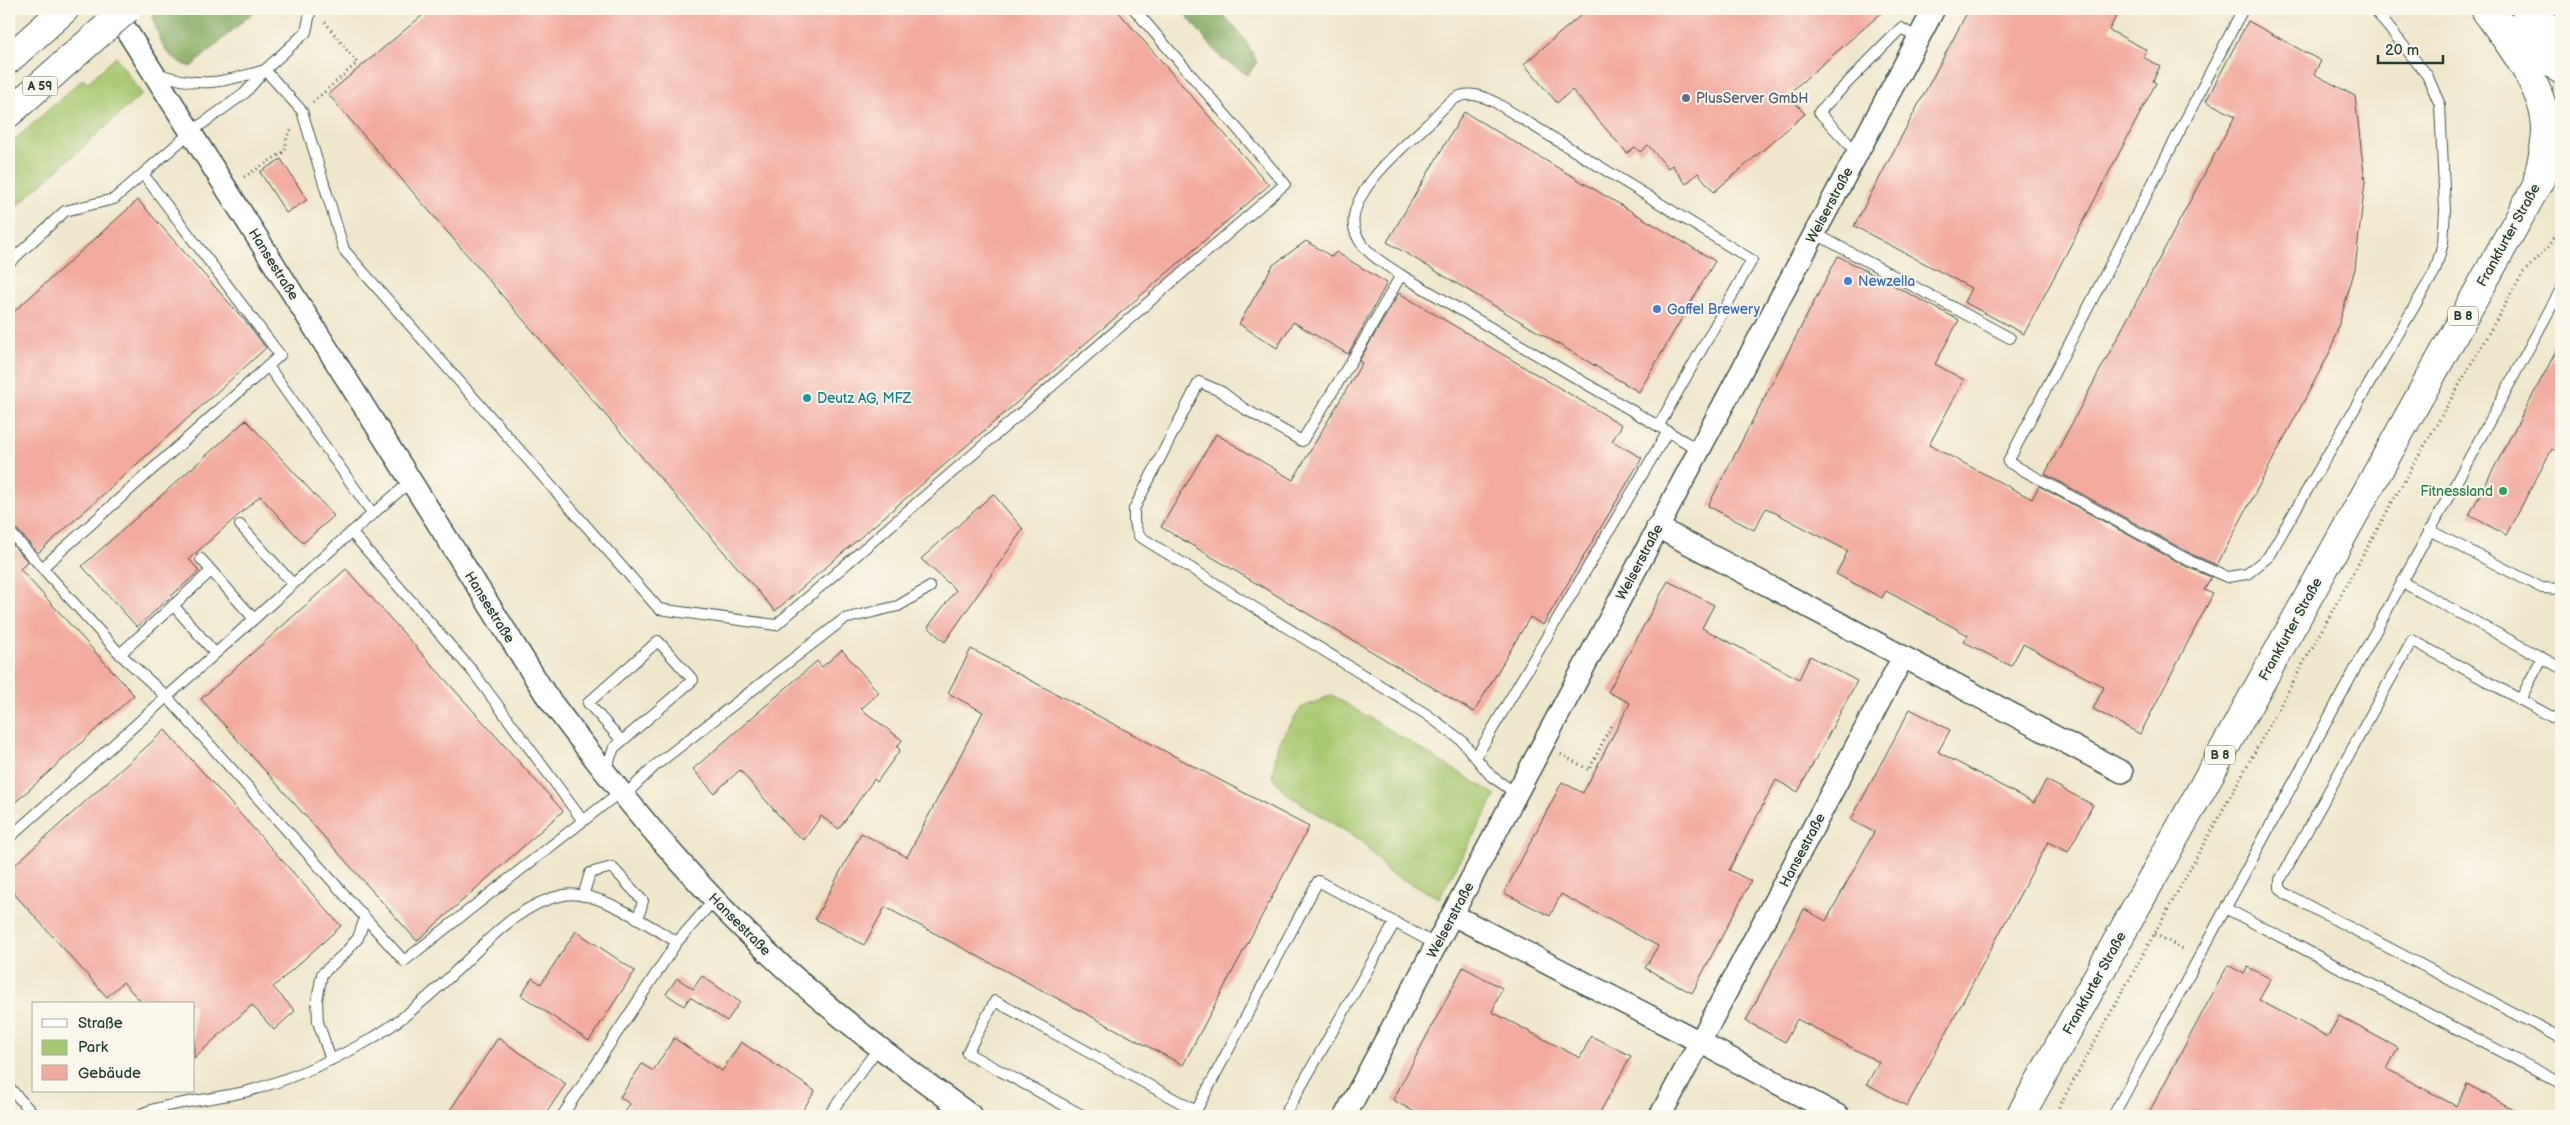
<svg xmlns="http://www.w3.org/2000/svg" width="2570" height="1125" viewBox="0 0 2570 1125" font-family="'Balsamiq Sans',sans-serif">
<rect width="100%" height="100%" fill="#fbf7ec"/>
<filter id="ink" filterUnits="userSpaceOnUse"><feTurbulence type="fractalNoise" baseFrequency=".02" numOctaves="2"/><feDisplacementMap in="SourceGraphic" scale="10" xChannelSelector="R" yChannelSelector="G"/><feConvolveMatrix kernelMatrix="1 2 1 2 8 2 1 2 1" color-interpolation-filters="sRGB"/></filter>
<filter id="wash" filterUnits="userSpaceOnUse"><feTurbulence type="fractalNoise" baseFrequency=".0096" numOctaves="4" result="noise"/><feDisplacementMap in="SourceGraphic" scale="20" xChannelSelector="R" yChannelSelector="G"/><feGaussianBlur stdDeviation="1.12" result="paint"/><feColorMatrix in="noise" values="0 0 0 0 0 0 0 0 0 0 0 0 0 0 0 0 0 1.4 0 .05"/><feComposite in="paint" operator="in"/></filter>
<g filter="url(#wash)">
<rect width="100%" height="100%" fill="#efe7cb"/>
<g fill="#a8c871" stroke="#648252">
<polygon points="116,57 142,94 9,213 9,145 83,79 87,83"/>
<polygon points="1332,695 1496,795 1439,898 1388,872 1363,842 1288,795 1272,777 1278,743 1301,708"/>
</g>
<g fill="#86ac63" stroke="#52744c">
<path d="M 161,9 L 257,9 L 191,67 C 162,57 162,43 152,16 Z"/>
<polygon points="1181,9 1219,9 1245,40 1257,62 1248,75 1221,58"/>
</g>
<g id="blocks">
<g fill="#f2aa9f">
<polygon points="430,9 1116,9 1269,185 775,611 328,94"/>
<polygon points="1588,9 1886,9 1788,94 1805,114 1714,192 1698,173 1686,184 1672,165 1668,168 1648,145 1640,152 1635,147 1627,153 1572,90 1557,103 1524,64"/>
<polygon points="1969,9 2120,9 2109,30 2147,50 2143,57 2160,66 2153,81 2156,83 2024,334 1964,302 1971,288 1854,226"/>
<polygon points="2248,21 2321,61 2314,74 2355,96 2365,182 2355,269 2332,348 2217,565 2193,555 2045,474 2235,116 2206,101"/>
<polygon points="1464,112 1715,261 1639,392 1387,242"/>
<polygon points="281,159 307,200 286,213 260,172"/>
<polygon points="138,200 247,323 266,348 38,553 14,526 9,524 9,316"/>
<polygon points="1306,241 1332,257 1336,252 1387,283 1348,354 1293,322 1277,348 1239,324 1273,265"/>
<polygon points="1838,256 1959,320 1935,364 1964,380 1929,445 2032,499 2039,486 2187,567 2211,577 2204,590 2213,594 2140,734 2093,709 2104,687 2064,666 2023,644 2011,666 1964,642 1968,635 1886,591 1882,598 1836,574 1848,551 1766,508 1754,530 1708,506"/>
<polygon points="1399,293 1622,425 1612,441 1642,458 1543,625 1530,617 1474,712 1161,527 1216,434 1293,480 1362,363 1359,361"/>
<polygon points="2561,342 2561,453 2552,449 2506,535 2469,515"/>
<polygon points="246,420 334,516 303,543 260,496 189,559 199,571 137,627 82,566"/>
<polygon points="993,494 1023,529 945,642 928,627 956,590 921,559"/>
<polygon points="9,541 28,562 20,569 134,695 9,808"/>
<polygon points="346,569 563,811 417,941 201,699"/>
<polygon points="1668,581 1714,605 1702,628 1750,653 1799,679 1810,656 1857,681 1798,792 1776,780 1729,870 1751,881 1692,993 1645,968 1658,946 1561,894 1550,916 1504,893 1562,782 1583,793 1630,703 1608,692"/>
<polygon points="971,649 1309,827 1183,1065 885,907 864,945 815,919 861,833 907,857 983,712 948,693"/>
<polygon points="842,650 879,693 861,709 902,740 897,747 900,750 877,782 874,779 839,829 821,816 804,840 792,831 740,770 714,793 693,769 817,661 822,667"/>
<polygon points="1910,709 1950,730 1938,752 2034,803 2046,780 2093,805 2068,852 2048,842 1907,1106 1867,1084 1879,1062 1797,1019 1785,1042 1746,1021 1804,909 1826,921 1874,832 1851,820"/>
<polygon points="165,730 341,926 273,987 295,1011 274,1030 252,1005 194,1058 194,1004 143,1004 123,982 107,997 9,888 9,870"/>
<polygon points="576,931 635,971 589,1041 521,995 532,978 541,984"/>
<polygon points="2228,965 2244,974 2248,967 2271,979 2259,1000 2328,1037 2339,1016 2398,1048 2387,1069 2456,1106 2467,1084 2526,1116 2147,1116"/>
<polygon points="1463,967 1502,988 1492,1012 1580,1058 1591,1036 1631,1056 1598,1116 1422,1116 1393,1100"/>
<polygon points="702,976 740,1002 727,1021 690,997 684,1006 666,994 677,978 693,989"/>
<polygon points="498,1038 566,1084 544,1116 446,1116"/>
<polygon points="674,1038 722,1071 741,1042 815,1091 799,1116 622,1116 630,1104 620,1097 642,1064 653,1071"/>
</g>
</g>
</g>
<g filter="url(#ink)">
<use href="#blocks" fill-opacity="0" stroke="#3e564b" stroke-width="1"/>
<g fill="none" stroke-linecap="round" stroke-linejoin="round">
<defs>
<g id="lane">
<polyline points="2243,9 2008,462 2190,561 2227,577 2247,574 2268,557 2435,271 2443,243 2445,210 2440,105 2427,75 2374,9"/>
<path d="M 157,73 C 199,89 224,82 265,70 L 302,111 L 344,250 L 659,609 L 776,625 L 1285,184 L 1134,9"/>
<polyline points="1857,153 1819,112 1901,28 1918,38"/>
<polyline points="143,174 280,355 268,366"/>
<polyline points="1814,233 2010,338"/>
<polyline points="9,263 65,211 114,199 191,132 245,93 265,70 306,32 311,9"/>
<polyline points="1401,275 1360,347 1302,441 1243,408 1222,392 1199,382 1134,509 1134,522 1139,536 1426,714 1461,740 1491,776 1517,794"/>
<path d="M 1659,425 L 1752,260 L 1493,101 C 1482,96 1468,91 1456,98 C 1446,103 1436,116 1428,124 C 1405,145 1340,198 1356,234 C 1364,253 1385,264 1401,275 L 1699,450"/>
<polyline points="240,525 293,584"/>
<polyline points="2429,530 2542,588 2561,589"/>
<polyline points="9,531 120,654 167,697 404,961 620,792"/>
<polyline points="351,532 474,673 583,821"/>
<polyline points="201,559 254,619"/>
<polyline points="42,568 268,366 373,514"/>
<polyline points="2402,582 2561,668"/>
<polyline points="173,605 215,653"/>
<polyline points="120,654 211,571"/>
<polyline points="2520,700 2542,658"/>
<polyline points="2561,722 2412,640 2280,880 2280,888 2286,894 2561,1038"/>
<polyline points="1476,757 1668,431"/>
<polyline points="604,773 614,748 622,741 693,680 658,641 588,703 622,741"/>
<polyline points="623,797 656,765 844,619 898,606 930,587"/>
<polyline points="9,838 339,543 411,481"/>
<polyline points="583,896 590,873 612,867 643,901 638,919"/>
<polyline points="2227,909 2561,1083"/>
<polyline points="331,1060 318,1022 317,1000 322,974 345,953 358,938 365,918"/>
<polyline points="9,1087 35,1116"/>
<path d="M 138,1116 C 154,1104 224,1098 248,1091 C 289,1080 329,1062 366,1042 C 396,1025 430,996 455,972 C 486,943 519,903 564,895 C 598,889 649,926 677,942"/>
<polyline points="562,1116 677,942 714,900"/>
<polyline points="828,1116 879,1047"/>
<polyline points="1084,1116 967,1053 995,1001 1196,1111 1318,881 1437,945"/>
<polyline points="1284,1116 1395,922"/>
<polyline points="2113,1116 2561,289"/>
</g>
<g id="street">
<path d="M 113,9 L 546,695 C 612,783 680,869 760,945 C 826,1009 898,1063 972,1116"/>
<polyline points="1657,527 2122,772"/>
<polyline points="1453,915 1700,1042 1903,657"/>
<polyline points="1345,1116 1934,9"/>
<polyline points="1660,1116 1700,1042 1839,1116"/>
</g>
<polyline id="primary" points="2020,1116 2561,142"/>
<g id="highway">
<polyline points="2526,9 2561,37"/>
<path d="M 2486,11 C 2509,43 2548,92 2546,133 C 2545,150 2540,167 2537,183"/>
<polyline points="2507,27 2561,70"/>
<polyline points="9,59 65,9"/>
<polyline points="9,113 71,58"/>
</g>
</defs>
<use href="#lane" stroke="#3e564b" stroke-width="12"/>
<use href="#street" stroke="#3e564b" stroke-width="24"/>
<use href="#primary" stroke="#3e564b" stroke-width="30"/>
<use href="#highway" stroke="#3e564b" stroke-width="30"/>
<g stroke="#3e564b" stroke-width="3" stroke-dasharray="1 4" stroke-linecap="butt">
<polyline points="313,102 357,63 325,22"/>
<polyline points="244,177 285,151 287,136 291,130"/>
<polyline points="1561,754 1589,770 1611,725"/>
<polyline points="2155,934 2185,950"/>
<polyline points="2054,1116 2389,508 2523,273 2548,247 2561,224"/>
</g>
<use href="#lane" stroke="#fff" stroke-width="10"/>
<use href="#street" stroke="#fff" stroke-width="21"/>
<use href="#primary" stroke="#fff" stroke-width="28"/>
<use href="#highway" stroke="#fff" stroke-width="28"/>
<defs>
<polyline id="highway-bridge" points="71,58 127,9"/>
</defs>
<use href="#highway-bridge" stroke="#3e564b" stroke-width="30" stroke-linecap="butt"/>
<use href="#highway-bridge" stroke="#fff" stroke-width="28"/>
</g>
</g>
<circle fill="#5c6f8a" stroke="#fbf7ec" stroke-width="2" cx="1686" cy="98" r="5"/>
<g fill="#3f7fe0" stroke="#fbf7ec" stroke-width="2">
<circle cx="1848" cy="281" r="5"/>
<circle cx="1657" cy="309" r="5"/>
</g>
<circle fill="#0f9aa8" stroke="#fbf7ec" stroke-width="2" cx="807" cy="398" r="5"/>
<circle fill="#2e9e5b" stroke="#fbf7ec" stroke-width="2" cx="2503" cy="491" r="5"/>
<g text-anchor="middle" stroke-width="4" stroke-linejoin="round" paint-order="stroke">
<g fill="#fbf7ec" stroke="#61756b" stroke-width="1">
<rect x="22.5" y="76.5" width="35" height="19" rx="4"/>
<rect x="2448" y="306.5" width="30" height="19" rx="4"/>
<rect x="2205" y="745.5" width="30" height="19" rx="4"/>
</g>
<g font-size="12" font-weight="bold" fill="#1f3d34">
<text x="40" y="90">A 59</text>
<text x="2463" y="320">B 8</text>
<text x="2220" y="759">B 8</text>
</g>
<g font-size="14" fill="#4e5e75" stroke="#fbf7ec" text-anchor="start">
<text x="1696" y="103">PlusServer GmbH</text>
</g>
<g font-size="14" fill="#1f3d34" stroke="#fbf7ec">
<text transform="translate(1829 205) rotate(-62)" y="5">Welserstraße</text>
<text transform="translate(2508 235) rotate(-61)" y="5">Frankfurter Straße</text>
<text transform="translate(274 264) rotate(58)" y="5">Hansestraße</text>
<text transform="translate(1639 562) rotate(-62)" y="5">Welserstraße</text>
<text transform="translate(490 607) rotate(58)" y="5">Hansestraße</text>
<text transform="translate(2290 629) rotate(-61)" y="5">Frankfurter Straße</text>
<text transform="translate(1802 850) rotate(-62)" y="5">Hansestraße</text>
<text transform="translate(1450 920) rotate(-62)" y="5">Welserstraße</text>
<text transform="translate(740 924) rotate(45)" y="5">Hansestraße</text>
<text transform="translate(2094 983) rotate(-61)" y="5">Frankfurter Straße</text>
</g>
<g font-size="14" fill="#366cbe" stroke="#fbf7ec" text-anchor="start">
<text x="1858" y="286">Newzella</text>
<text x="1667" y="314">Gaffel Brewery</text>
</g>
<g font-size="14" fill="#0d838f" stroke="#fbf7ec" text-anchor="start">
<text x="817" y="403">Deutz AG, MFZ</text>
</g>
<g font-size="14" fill="#27864d" stroke="#fbf7ec" text-anchor="end">
<text x="2493" y="496">Fitnessland</text>
</g>
</g>
<rect width="2570" height="1125" fill="none" stroke="#fbf7ec" stroke-width="30"/>
<rect x="32" y="1002" width="162" height="90" fill="#fbf7ec" stroke="#a3ada2"/>
<rect x="42" y="1019" width="25" height="8" fill="#ffffff" stroke="#a3ada2"/>
<text x="78" y="1028" font-size="15" fill="#1f3d34">Straße</text>
<rect x="42" y="1040" width="25" height="15" fill="#a8c871" stroke="#a3ada2"/>
<text x="78" y="1052" font-size="15" fill="#1f3d34">Park</text>
<rect x="42" y="1065" width="25" height="15" fill="#f2aa9f" stroke="#a3ada2"/>
<text x="78" y="1078" font-size="15" fill="#1f3d34">Gebäude</text>
<path d="M2378 55v8h65v-8" fill="none" stroke="#1f3d34" stroke-width="2.5"/>
<text x="2385" y="55" font-size="15" fill="#1f3d34" stroke="#fbf7ec" stroke-width="4" paint-order="stroke">20 m</text>
</svg>
